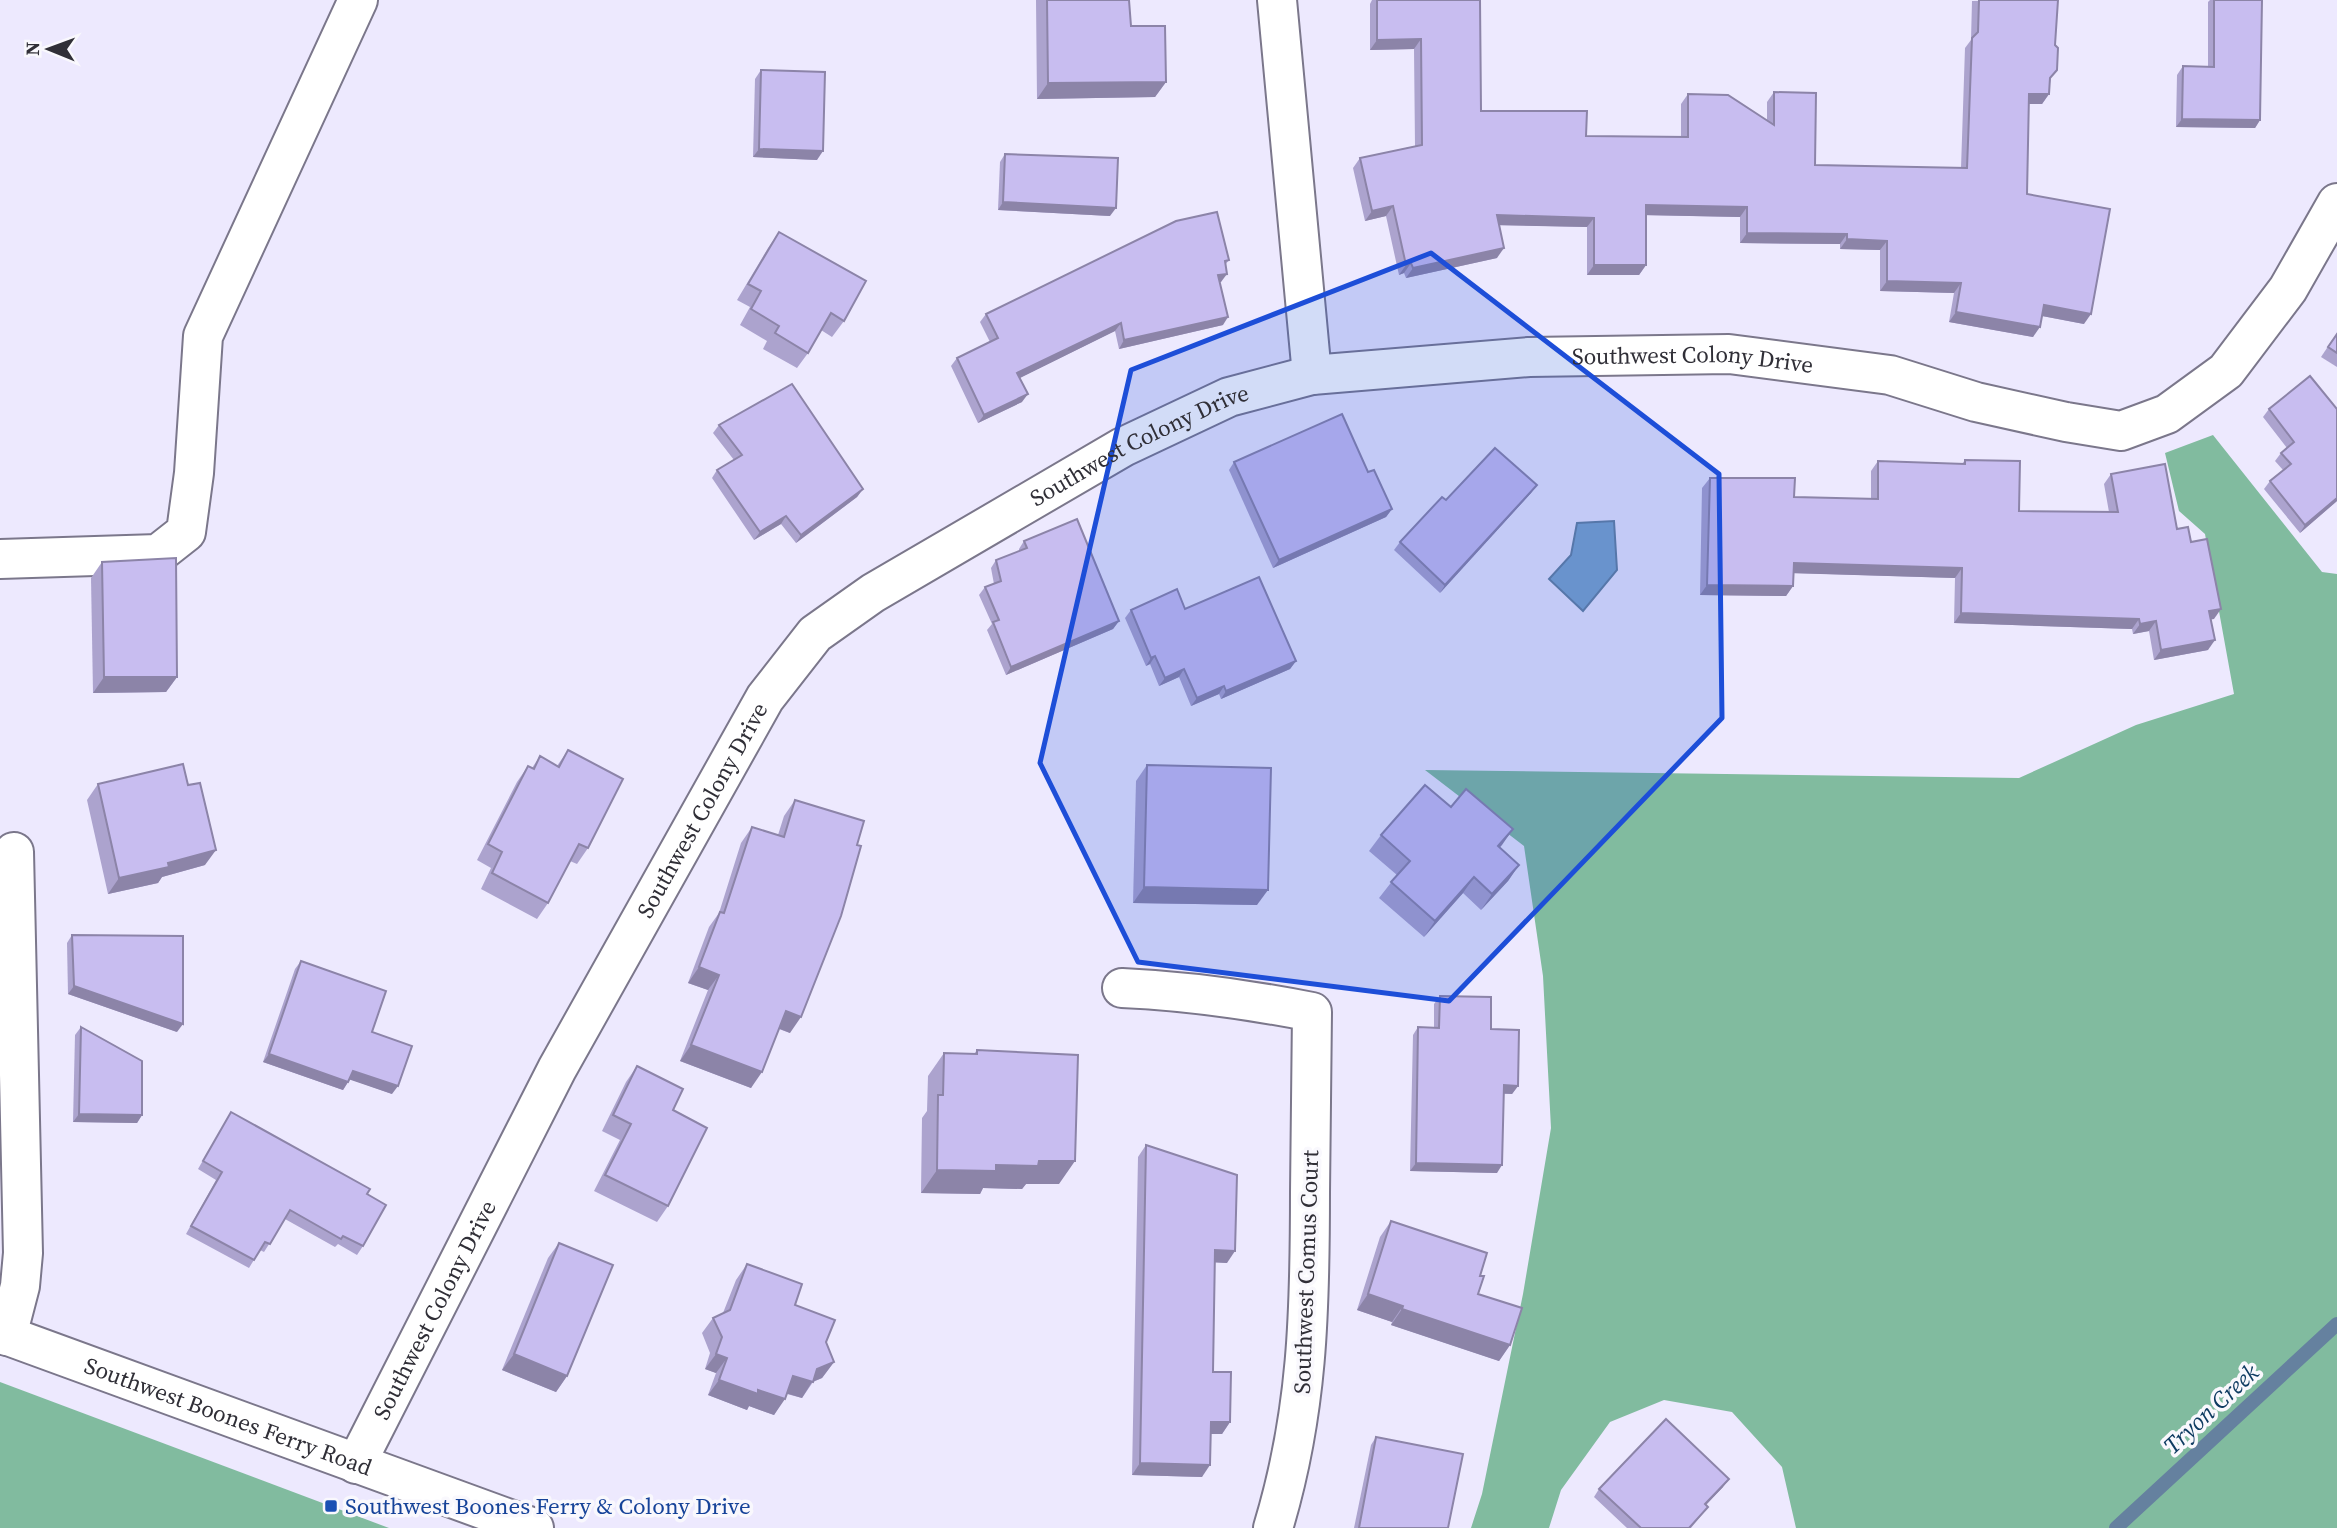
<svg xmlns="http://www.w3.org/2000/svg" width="2337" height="1528" viewBox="0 0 2337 1528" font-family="'Source Serif 4',serif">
<rect width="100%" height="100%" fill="#ede9fe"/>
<g fill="#81bb9f">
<polygon points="2213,435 2322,572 2337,574 2337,1528 1796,1528 1782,1467 1732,1412 1664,1400 1610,1422 1561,1490 1549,1528 1471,1528 1482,1494 1523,1294 1551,1128 1543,976 1524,846 1425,770 2019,778 2136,725 2234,694 2205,534 2179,511 2165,453"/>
<polygon points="0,1382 389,1528 0,1528"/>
</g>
<polygon fill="#7ca4cb" stroke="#65819f" stroke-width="2" points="1614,521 1617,570 1583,611 1549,579 1571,555 1577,523"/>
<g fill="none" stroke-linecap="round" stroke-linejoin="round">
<polyline stroke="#65819f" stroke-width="14" points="2116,1528 2337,1324"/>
<defs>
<g id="minor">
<polyline points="1277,0 1312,375"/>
<polyline points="0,559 158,554 186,532 194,473 203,336 358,0"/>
<path d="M 1122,988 C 1189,991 1246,999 1312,1012 C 1311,1072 1311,1132 1310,1192 C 1310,1311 1308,1413 1273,1528"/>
<polyline points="7,1336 20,1286 23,1253 14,852"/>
<path id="s1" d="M 356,1464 L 557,1069 L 765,698 L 815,634 L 873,593 L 1123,447 L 1229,397 L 1312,375 L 1529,357 L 1729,354 L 1890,375 L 1976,402 L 2066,422 L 2121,431 L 2167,414 L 2226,371 L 2288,289 L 2337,203"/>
</g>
<g id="major">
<path id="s2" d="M 0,1333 L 534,1528"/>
</g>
</defs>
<use href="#minor" stroke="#7b778b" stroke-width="42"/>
<use href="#major" stroke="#7b778b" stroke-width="42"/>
<use href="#minor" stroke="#fff" stroke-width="38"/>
<use href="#major" stroke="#fff" stroke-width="38"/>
</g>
<g fill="#aca3ce">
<polygon points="1036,0 1129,0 1131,26 1166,82 1155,97 1037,99"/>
<polygon points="1372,0 1480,0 1481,111 1586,136 1681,137 1681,104 1688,94 1767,120 1767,102 1774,92 1815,165 1961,168 1965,48 1971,40 1972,1 2058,0 2049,94 2042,104 2029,104 2027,194 2084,324 2042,316 2033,337 1949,322 1954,293 1880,291 1880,250 1840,249 1840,244 1740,243 1740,217 1646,215 1646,265 1639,275 1587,275 1587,227 1499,225 1497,258 1406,278 1404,273 1399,275 1386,216 1365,221 1353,168 1360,158 1415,146 1414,49 1370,50 1370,4"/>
<polygon points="2210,0 2262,0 2260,120 2255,128 2176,127 2177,75 2183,66 2208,67 2208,2"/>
<polygon points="761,70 817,160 753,157 755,79"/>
<polygon points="1005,154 1110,216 998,210 1000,162"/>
<polygon points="779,232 844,321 832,337 821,330 808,353 797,368 763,349 767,341 740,325 750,307 737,300 768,248"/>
<polygon points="1229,260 1225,265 1221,282 1220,282 1223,325 1119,349 1115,331 1019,378 1022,402 978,423 951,366 957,358 990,342 980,322 986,314"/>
<polygon points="2337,333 2337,367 2321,357"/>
<polygon points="2269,409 2337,409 2337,501 2300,533 2264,489 2270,481 2283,470 2275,461 2281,453 2287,448 2263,417"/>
<polygon points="719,425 863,489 857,497 796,543 781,524 754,540 712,478 717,470 734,460 713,433"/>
<polygon points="1965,460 2019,511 2109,512 2104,484 2111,474 2191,542 2214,619 2211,619 2208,650 2154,660 2149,631 2133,634 2132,629 1954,623 1955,578 1794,573 1793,586 1786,596 1700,595 1702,488 1710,478 1794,497 1871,499 1871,471 1878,461 1962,464"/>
<polygon points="1234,462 1368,472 1392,509 1386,517 1273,568 1229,470"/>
<polygon points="1537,485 1531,493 1440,593 1394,550 1400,542"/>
<polygon points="1024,541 1119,621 1113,629 1006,675 987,630 992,624 979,595 985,587 994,584 991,568 996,560 1019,551 1019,549"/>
<polygon points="102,562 177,677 166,692 93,693 91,578"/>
<polygon points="1185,609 1296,661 1290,669 1221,699 1219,694 1191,706 1179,677 1159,686 1150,664 1146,666 1125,618 1131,610"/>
<polygon points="568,750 588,848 577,864 570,861 548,903 537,919 481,889 491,868 477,860 517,782 528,766 532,768 540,756 557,766"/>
<polygon points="1147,765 1257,905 1133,903 1136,781"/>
<polygon points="98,784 188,785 205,865 162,877 158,883 108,894 87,800"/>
<polygon points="795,800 790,1033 779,1029 751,1088 680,1061 708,990 688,983 709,927 719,913 741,843 752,827 778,835 784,816"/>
<polygon points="1451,807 1519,865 1508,881 1481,910 1463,893 1424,937 1379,898 1397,875 1369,851 1381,835"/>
<polygon points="72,935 177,1032 68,994 67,943"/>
<polygon points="301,961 372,1032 392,1094 350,1079 343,1090 263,1062 295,969"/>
<polygon points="1440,996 1491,1029 1518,1086 1512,1094 1504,1094 1497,1173 1410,1171 1413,1035 1418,1027 1434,1028 1434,1004"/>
<polygon points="81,1027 142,1115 137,1123 73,1122 75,1035"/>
<polygon points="977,1050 1059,1184 1026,1184 1022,1189 983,1188 980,1194 921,1193 922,1118 927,1111 928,1076 944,1053 974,1054"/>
<polygon points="637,1066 673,1110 668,1206 657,1222 594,1191 620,1140 602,1131 626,1082"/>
<polygon points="231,1112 367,1194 363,1246 357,1255 338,1244 335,1247 285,1219 264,1252 260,1250 249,1268 186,1234 216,1180 198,1169"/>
<polygon points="1146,1145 1227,1263 1214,1262 1213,1372 1230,1422 1222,1434 1211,1434 1202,1477 1132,1475 1138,1157"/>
<polygon points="1391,1221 1480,1276 1478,1294 1510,1345 1499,1361 1391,1325 1392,1322 1357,1310 1380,1237"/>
<polygon points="559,1243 567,1376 556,1392 502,1370 548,1258"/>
<polygon points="747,1264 795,1305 826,1342 834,1362 822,1378 813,1382 802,1398 787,1394 774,1415 749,1406 747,1410 708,1395 716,1373 705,1369 710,1353 702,1333 713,1318 723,1313 736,1280"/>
<polygon points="1376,1437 1448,1528 1354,1528 1371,1445"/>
<polygon points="1723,1487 1706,1505 1708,1507 1691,1528 1627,1528 1594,1497 1599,1489"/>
</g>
<g fill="#8c84a8">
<polygon points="1421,39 1414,49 1370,50 1377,40"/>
<polygon points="1166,82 1155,97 1037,99 1048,83"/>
<polygon points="2029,94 2049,94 2042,104 2022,104"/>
<polygon points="2182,119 2260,120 2255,128 2176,127"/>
<polygon points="759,149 823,151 817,160 753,157"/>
<polygon points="1003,202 1116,208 1110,216 998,210"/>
<polygon points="1646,205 1747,207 1740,217 1639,215"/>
<polygon points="1393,206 1386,216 1365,221 1372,211"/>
<polygon points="1497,215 1594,218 1587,227 1490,225"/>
<polygon points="1747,233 1847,234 1840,244 1740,243"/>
<polygon points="1847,239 1887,241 1880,250 1840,249"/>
<polygon points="1504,248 1497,258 1406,278 1413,268"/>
<polygon points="1411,263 1404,273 1399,275 1406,265"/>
<polygon points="1594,265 1646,265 1639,275 1587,275"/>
<polygon points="1227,274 1221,282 1213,283 1218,275"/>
<polygon points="1887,281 1961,283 1954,293 1880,291"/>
<polygon points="2044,305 2091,314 2084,324 2037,315"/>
<polygon points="1956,312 2040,327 2033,337 1949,322"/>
<polygon points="1228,317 1223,325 1119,349 1124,340"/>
<polygon points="1121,323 1115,331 1012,382 1017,373"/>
<polygon points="1028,394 1022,402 978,423 984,415"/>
<polygon points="1537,485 1531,493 1440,593 1445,585"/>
<polygon points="863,489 857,497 796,543 801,535"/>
<polygon points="2337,498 2337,501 2300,533 2305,525"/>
<polygon points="1392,509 1386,517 1273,568 1279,560"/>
<polygon points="786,516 781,524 754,540 760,532"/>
<polygon points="1794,563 1962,568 1955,578 1787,573"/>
<polygon points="1707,585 1793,586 1786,596 1700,595"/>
<polygon points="2221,609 2214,619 2202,621 2209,611"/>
<polygon points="1961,613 2139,619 2132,629 1954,623"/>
<polygon points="1119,621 1113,629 1006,675 1011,667"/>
<polygon points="2156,621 2149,631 2133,634 2140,624"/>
<polygon points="2215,640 2208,650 2154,660 2161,650"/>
<polygon points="1155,656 1150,664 1146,666 1151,658"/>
<polygon points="1296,661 1290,669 1221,699 1226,691"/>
<polygon points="1184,669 1179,677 1159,686 1165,678"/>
<polygon points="104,677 177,677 166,692 93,693"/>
<polygon points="1224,686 1219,694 1191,706 1197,698"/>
<polygon points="1513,829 1502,845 1487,862 1498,846"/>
<polygon points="216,850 205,865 162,877 158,883 108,894 119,878 168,863"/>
<polygon points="1519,865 1508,881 1481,910 1492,894"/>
<polygon points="1474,877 1463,893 1424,937 1435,921"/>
<polygon points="1144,887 1268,890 1257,905 1133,903"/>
<polygon points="699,967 719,975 708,990 688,983"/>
<polygon points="74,986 183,1024 177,1032 68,994"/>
<polygon points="786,1011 801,1017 790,1033 775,1027"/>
<polygon points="691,1045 762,1072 751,1088 680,1061"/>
<polygon points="269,1054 348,1082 343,1090 263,1062"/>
<polygon points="353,1071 398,1086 392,1094 348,1079"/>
<polygon points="1504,1085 1518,1086 1512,1094 1498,1093"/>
<polygon points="79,1114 142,1115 137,1123 73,1122"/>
<polygon points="1039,1161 1075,1161 1059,1184 1026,1184 1022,1189 983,1188 980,1194 921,1193 937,1170"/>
<polygon points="1416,1163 1502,1165 1497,1173 1410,1171"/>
<polygon points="1215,1250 1235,1251 1227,1263 1206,1262"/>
<polygon points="1368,1294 1403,1306 1392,1322 1357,1310"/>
<polygon points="1402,1309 1510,1345 1499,1361 1391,1325"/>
<polygon points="514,1354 567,1376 556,1392 502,1370"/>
<polygon points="716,1354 727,1358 716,1373 705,1369"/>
<polygon points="834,1362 822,1378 812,1382 802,1398 782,1392 793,1376"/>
<polygon points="719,1380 758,1390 785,1399 774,1415 749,1406 747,1410 708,1395"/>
<polygon points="1211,1422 1230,1422 1222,1434 1203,1434"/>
<polygon points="1140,1463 1210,1465 1202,1477 1132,1475"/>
<polygon points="1729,1479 1723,1487 1699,1512 1705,1504"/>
</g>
<g fill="#c8bdf0" stroke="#8c84a8" stroke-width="2">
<polygon points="1047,0 1129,0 1131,26 1165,26 1166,82 1048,83"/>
<polygon points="1377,0 1480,0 1481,111 1587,111 1586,136 1688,137 1688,94 1728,95 1774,125 1774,92 1816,93 1815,165 1967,168 1972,38 1978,32 1979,0 2058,0 2055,45 2058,48 2057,70 2050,78 2049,94 2029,94 2027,194 2110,209 2091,314 2044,305 2040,327 1956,312 1961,283 1887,281 1887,241 1847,239 1847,234 1747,233 1747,207 1646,205 1646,265 1594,265 1594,218 1497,215 1504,248 1413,268 1411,263 1406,265 1393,206 1372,211 1360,158 1422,145 1421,39 1377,40"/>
<polygon points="2214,0 2262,0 2260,120 2182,119 2183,66 2214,67"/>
<polygon points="761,70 825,72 823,151 759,149"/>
<polygon points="1005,154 1118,158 1116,208 1003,202"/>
<polygon points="1217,212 1229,260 1225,261 1227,274 1218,275 1228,317 1124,340 1121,323 1017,373 1028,394 984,415 957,358 998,338 986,314 1176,221"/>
<polygon points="779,232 866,281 844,321 831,313 808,353 775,333 779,326 751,309 761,291 748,284"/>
<polygon points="2337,334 2337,353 2328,347"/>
<polygon points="2310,376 2337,409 2337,498 2305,525 2270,481 2291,464 2281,453 2294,442 2269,409"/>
<polygon points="792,384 863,489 801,535 786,516 760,532 717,470 742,455 719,425"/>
<polygon points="1342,414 1368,472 1374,470 1392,509 1279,560 1234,462"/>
<polygon points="1495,448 1537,485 1445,585 1400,542 1442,497 1446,500"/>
<polygon points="1965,460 2020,461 2019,511 2118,512 2111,474 2165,464 2177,529 2188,527 2191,542 2207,539 2221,609 2209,611 2215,640 2161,650 2156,621 2140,624 2139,619 1961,613 1962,568 1794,563 1793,586 1707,585 1710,478 1795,478 1794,497 1878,499 1878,461 1965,464"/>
<polygon points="1077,519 1119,621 1011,667 993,622 999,620 985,587 1001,581 996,560 1027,548 1024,541"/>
<polygon points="176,558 177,677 104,677 102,562"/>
<polygon points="1259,577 1296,661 1226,691 1224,686 1197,698 1184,669 1165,678 1155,656 1151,658 1131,610 1177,589 1185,609"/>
<polygon points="568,750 623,779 588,848 579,844 548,903 492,873 502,852 488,844 528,766 534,769 540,756 559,767"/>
<polygon points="183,764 188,785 200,783 216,850 168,863 169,867 119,878 98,784"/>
<polygon points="1147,765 1271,768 1268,890 1144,887"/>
<polygon points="1425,785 1451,807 1466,789 1513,829 1498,846 1519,865 1492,894 1474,877 1435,921 1391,882 1410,861 1381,835"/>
<polygon points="795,800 864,821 857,845 861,846 841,916 801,1017 786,1011 762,1072 691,1045 719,975 699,967 720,912 724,913 752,827 784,837"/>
<polygon points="72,935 183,936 183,1024 74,986"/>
<polygon points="301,961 386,991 372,1032 412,1046 398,1086 353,1071 348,1082 269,1054"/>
<polygon points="1440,996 1491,997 1491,1029 1519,1030 1518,1086 1504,1085 1502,1165 1416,1163 1418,1027 1439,1028"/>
<polygon points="81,1027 142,1061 142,1115 79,1114"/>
<polygon points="977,1050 1078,1055 1075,1161 1039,1161 1038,1166 996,1165 996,1171 937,1170 938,1095 943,1095 944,1053 977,1054"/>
<polygon points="637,1066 683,1089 673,1110 707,1128 668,1206 605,1175 631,1124 613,1115"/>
<polygon points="231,1112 370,1189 367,1194 386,1205 363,1246 343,1236 341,1239 290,1210 270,1244 265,1242 254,1260 191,1226 222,1172 203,1161"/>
<polygon points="1146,1145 1237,1175 1235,1251 1215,1250 1213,1372 1231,1372 1230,1422 1211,1422 1210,1465 1140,1463"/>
<polygon points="1391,1221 1487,1253 1480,1276 1484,1276 1478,1294 1522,1308 1510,1345 1402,1309 1403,1306 1368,1294"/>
<polygon points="559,1243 613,1265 567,1376 514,1354"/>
<polygon points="747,1264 802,1284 795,1305 835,1320 826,1342 834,1362 817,1369 813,1382 793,1376 785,1399 758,1390 758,1394 719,1380 727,1358 716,1354 722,1337 713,1318 730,1310"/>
<polygon points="1666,1419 1729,1479 1705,1504 1708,1507 1689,1528 1641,1528 1599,1489"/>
<polygon points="1376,1437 1463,1454 1448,1528 1359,1528"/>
</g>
<path fill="#1d4ed8" fill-opacity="0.2" stroke="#1d4ed8" stroke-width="5" stroke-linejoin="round" d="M 1431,253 L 1719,474 L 1722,718 L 1449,1001 L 1138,962 L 1040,763 L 1131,370 Z"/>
<rect fill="#1a4fb4" stroke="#f9f8fd" stroke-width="2.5" x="324" y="1499" width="14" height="14" rx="3.5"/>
<g text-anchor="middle" stroke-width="7" stroke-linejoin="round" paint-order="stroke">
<g font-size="23" fill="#302f37" stroke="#f9f8fd">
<text dy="8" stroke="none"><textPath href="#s1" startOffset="1895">Southwest Colony Drive</textPath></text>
<text dy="8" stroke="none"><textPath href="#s1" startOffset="1326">Southwest Colony Drive</textPath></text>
<text dy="8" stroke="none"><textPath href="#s1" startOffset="740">Southwest Colony Drive</textPath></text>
<text transform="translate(1306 1272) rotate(-88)" y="8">Southwest Comus Court</text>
<text dy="8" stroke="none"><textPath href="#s1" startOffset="173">Southwest Colony Drive</textPath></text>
<text dy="8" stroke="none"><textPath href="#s2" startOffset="243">Southwest Boones Ferry Road</textPath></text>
</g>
<g font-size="23" fill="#164399" stroke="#f9f8fd" text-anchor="start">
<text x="345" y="1514">Southwest Boones Ferry &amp; Colony Drive</text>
</g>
<g font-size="24" font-style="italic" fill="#0e3b61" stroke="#f9f8fd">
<text transform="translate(2211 1409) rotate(-43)" y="8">Tryon Creek</text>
</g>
</g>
<g transform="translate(49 49) rotate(271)" stroke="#f9f8fd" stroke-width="5" paint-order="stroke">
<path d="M0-5L12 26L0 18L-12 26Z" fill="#302f37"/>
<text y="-10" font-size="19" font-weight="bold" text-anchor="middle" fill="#302f37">N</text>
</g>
</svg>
